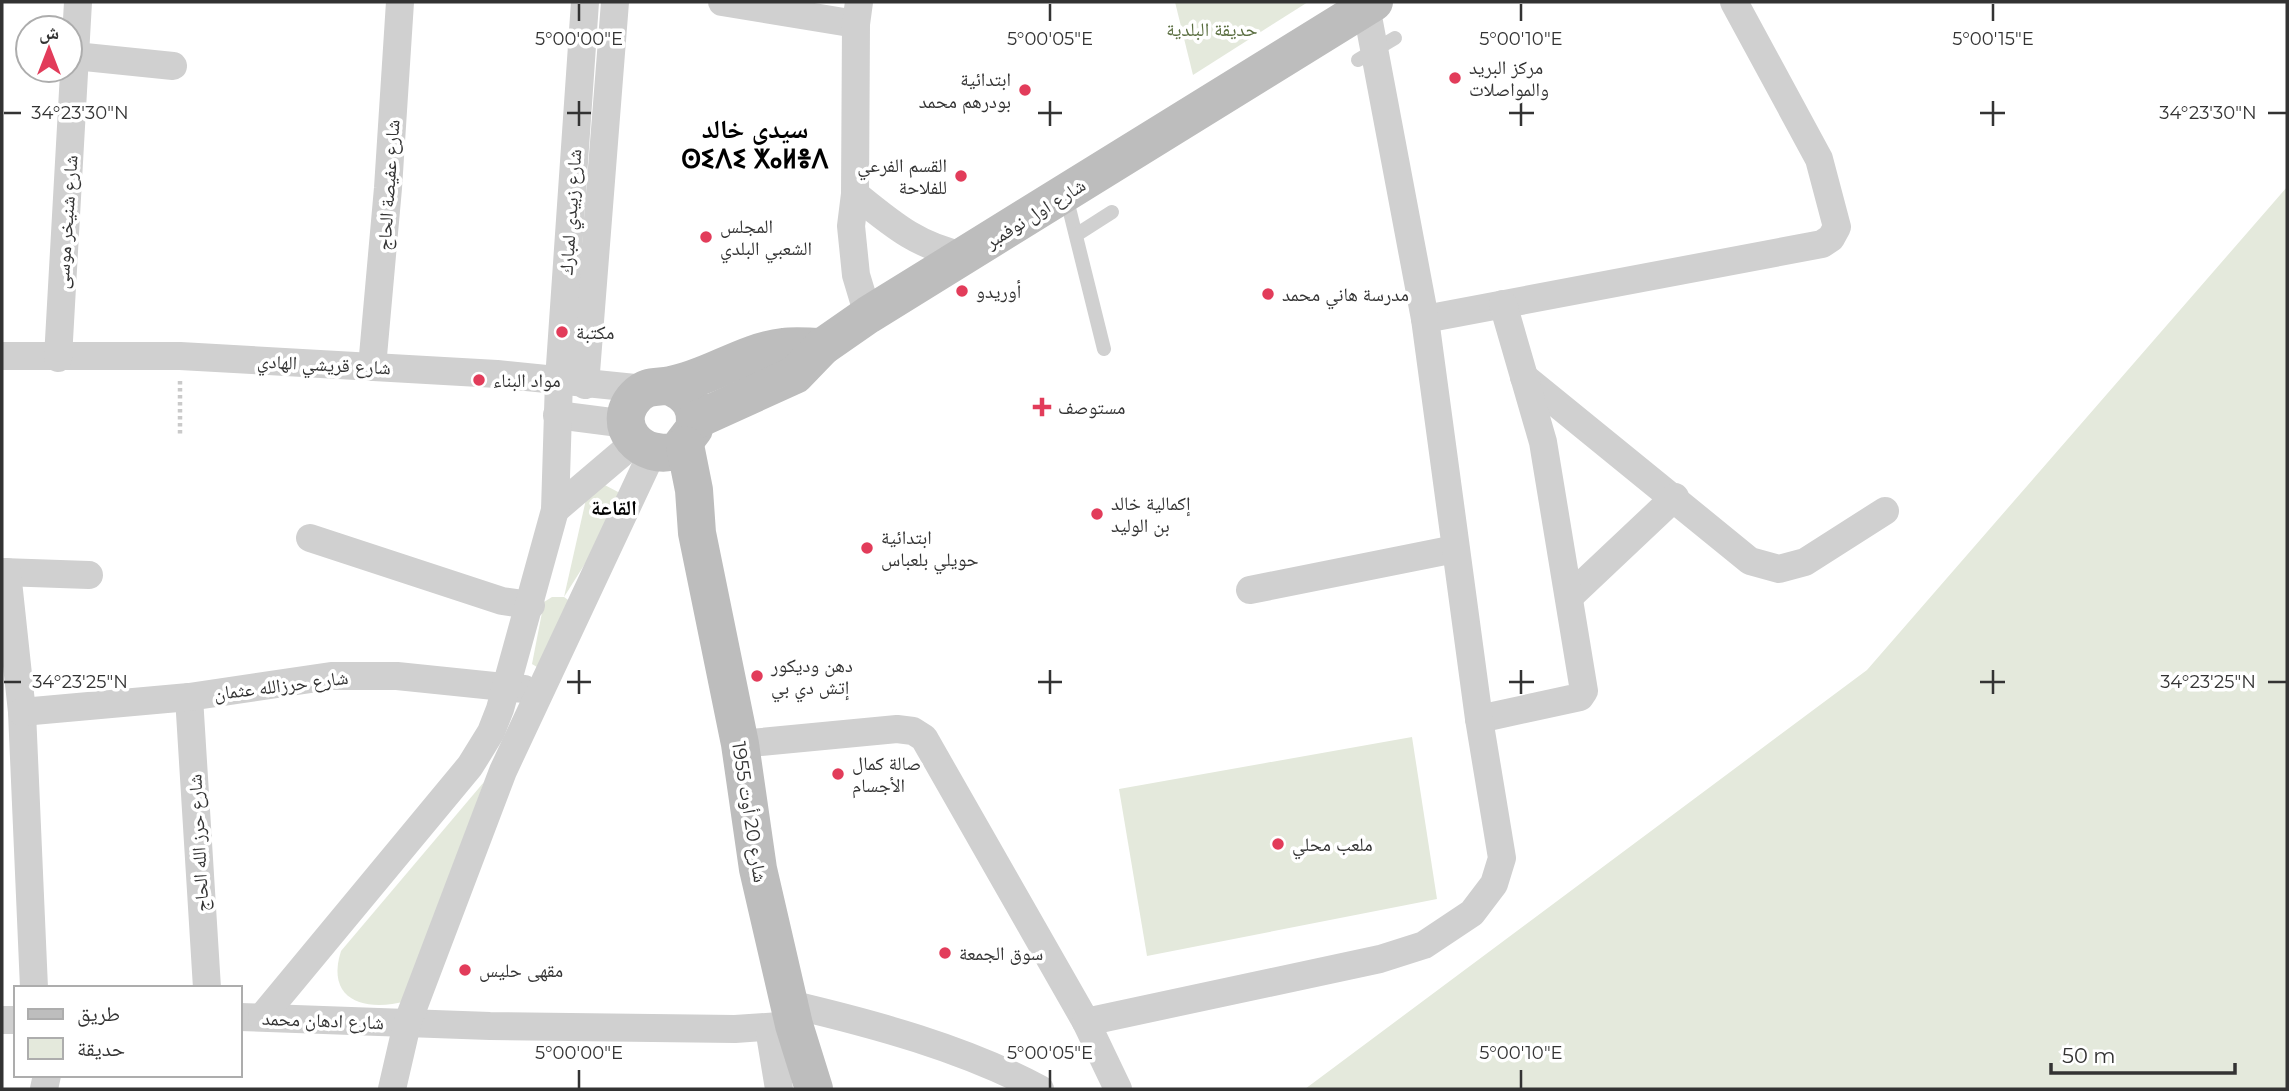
<svg xmlns="http://www.w3.org/2000/svg" width="2289" height="1091" viewBox="0 0 2289 1091" font-family="Montserrat,'Noto Naskh Arabic','Noto Sans Tifinagh',sans-serif">
<rect width="100%" height="100%" fill="#fff"/>
<g fill="#e4e9dc">
<polygon points="1175,2 1308,2 1193,75"/>
<polygon points="2287,187 2287,1089 1305,1089 1867,670"/>
<polygon points="599,482 620,493 624,502 564,597 571,602 537,667 532,664 544,602 552,597 564,597 589,486"/>
<polygon points="1412,737 1437,899 1147,956 1119,789"/>
<path d="M 484,782 L 406,1001 C 366,1012 325,1001 341,951 Z"/>
</g>
<g fill="none" stroke-linecap="round" stroke-linejoin="round">
<polyline stroke="#cacaca" stroke-width="4.5" stroke-dasharray="3.5 3.5" stroke-linecap="butt" points="180,381 180,435"/>
<g stroke="#d0d0d0" stroke-width="14">
<polyline points="1358,60 1395,38"/>
<polyline points="1066,196 1104,349"/>
<polyline points="1076,235 1112,212"/>
</g>
<g stroke="#d0d0d0" stroke-width="28">
<polyline points="722,2 856,24"/>
<polyline points="859,2 856,24 855,194 851,226 856,275 868,315"/>
<polyline points="75,56 173,66"/>
<path d="M 855,194 C 892,224 917,246 965,256"/>
<polyline points="1425,319 1822,244 1831,238 1837,227 1819,159 1734,2"/>
<polyline points="2,356 180,356 497,374 645,389"/>
<polyline points="58,358 78,2"/>
<polyline points="372,367 388,188 400,2"/>
<polyline points="1524,377 1750,561 1779,569 1805,562 1885,511"/>
<polyline points="585,385 615,2"/>
<polyline points="557,415 627,424"/>
<polyline points="555,510 635,442"/>
<polyline points="310,538 502,601 531,605"/>
<polyline points="2,572 89,575"/>
<polyline points="7,572 22,712 34,988"/>
<polyline points="1250,590 1455,549"/>
<polyline points="1569,597 1675,497"/>
<polyline points="189,697 207,988"/>
<polyline points="22,712 189,697 331,676 397,676 524,689"/>
<polyline points="1479,719 1580,697 1584,691 1543,442 1503,304"/>
<polyline points="740,744 897,729 913,731 924,738 1086,1022 1380,959 1424,945 1472,913 1494,884 1502,858 1479,719 1425,319 1366,6"/>
<path d="M 789,1004 C 874,1024 963,1048 1040,1089"/>
<polyline points="240,1017 490,1026 735,1029 794,1025"/>
<polyline points="262,1017 470,766 491,732 500,709 555,510 559,380 585,2"/>
<polyline points="2,1020 16,1020"/>
<polyline points="1086,1022 1118,1089"/>
<polyline points="769,1028 779,1089"/>
<polyline points="44,1089 47,1075"/>
<polyline points="392,1089 407,1024 503,771 652,453"/>
</g>
<g stroke="#bdbdbd" stroke-width="38">
<path d="M 669,386 C 689,394 698,408 694,429 L 678,450 C 642,463 608,425 636,396 C 647,384 658,388 671,385 C 709,378 745,351 784,347 C 796,345 809,347 822,347"/>
<polyline points="696,420 795,375 822,347 868,315 1374,2"/>
<polyline points="685,445 694,490 697,533 740,744 758,869 794,1025 814,1089"/>
</g>
</g>
<path fill="none" stroke="#333" stroke-width="2.5" d="M 579,4 L 579,21M 1050,4 L 1050,21M 1521,4 L 1521,21M 1993,4 L 1993,21M 579,101 L 579,126M 1050,101 L 1050,126M 1521,101 L 1521,126M 1993,101 L 1993,126M 4,113 L 21,113M 567,113 L 591,113M 1038,113 L 1062,113M 1509,113 L 1534,113M 1980,113 L 2005,113M 2268,113 L 2286,113M 579,670 L 579,694M 1050,670 L 1050,694M 1521,670 L 1521,694M 1993,670 L 1993,694M 4,682 L 21,682M 567,682 L 591,682M 1038,682 L 1062,682M 1509,682 L 1534,682M 1980,682 L 2005,682M 2268,682 L 2286,682M 579,1070 L 579,1088M 1050,1070 L 1050,1088M 1521,1070 L 1521,1088"/>
<g fill="#e23c5a" stroke="#fff" stroke-width="2.5">
<circle cx="1455" cy="78" r="7"/>
<circle cx="1025" cy="90" r="7"/>
<circle cx="961" cy="176" r="7"/>
<circle cx="706" cy="237" r="7"/>
<circle cx="962" cy="291" r="7"/>
<circle cx="1268" cy="294" r="7"/>
<circle cx="562" cy="332" r="7"/>
<circle cx="479" cy="380" r="7"/>
<path d="M1038.5 396.5h7v7h7v7h-7v7h-7v-7h-7v-7h7z"/>
<circle cx="1097" cy="514" r="7"/>
<circle cx="867" cy="548" r="7"/>
<circle cx="757" cy="676" r="7"/>
<circle cx="838" cy="774" r="7"/>
<circle cx="1278" cy="844" r="7"/>
<circle cx="945" cy="953" r="7"/>
<circle cx="465" cy="970" r="7"/>
</g>
<g text-anchor="middle" stroke-width="7" stroke-linejoin="round" paint-order="stroke">
<g font-size="19" fill="#5a6e40" stroke="#fff">
<text x="1212" y="36">حديقة البلدية</text>
</g>
<g font-size="19" fill="#333" stroke="#fff" text-anchor="start">
<text x="1469" y="74">مركز البريد<tspan x="1469" dy="22">والمواصلات</tspan></text>
<text x="1011" y="86" text-anchor="end">ابتدائية<tspan x="1011" dy="22">بودرهم محمد</tspan></text>
<text x="947" y="172" text-anchor="end">القسم الفرعي<tspan x="947" dy="22">للفلاحة</tspan></text>
<text x="720" y="233">المجلس<tspan x="720" dy="22">الشعبي البلدي</tspan></text>
<text x="976" y="298">أوريدو</text>
<text x="1282" y="301">مدرسة هاني محمد</text>
<text x="576" y="339">مكتبة</text>
<text x="493" y="387">مواد البناء</text>
<text x="1058" y="414">مستوصف</text>
<text x="1111" y="510">إكمالية خالد<tspan x="1111" dy="22">بن الوليد</tspan></text>
<text x="881" y="544">ابتدائية<tspan x="881" dy="22">حويلي بلعباس</tspan></text>
<text x="771" y="672">دهن وديكور<tspan x="771" dy="22">إتش دي بي</tspan></text>
<text x="852" y="770">صالة كمال<tspan x="852" dy="22">الأجسام</tspan></text>
<text x="1292" y="851">ملعب محلي</text>
<text x="959" y="960">سوق الجمعة</text>
<text x="479" y="977">مقهى حليس</text>
</g>
<g font-size="19" fill="#333" stroke="#fff">
<text transform="translate(388 185) rotate(-86)" y="7">شارع عفيصة الحاج</text>
<text transform="translate(570 212) rotate(-86)" y="7">شارع زبيدي لمبارك</text>
<text transform="translate(1035 213) rotate(-32)" y="7">شارع اول نوفمبر</text>
<text transform="translate(66 222) rotate(-86)" y="7">شارع شنيخر موسى</text>
<text transform="translate(324 364) rotate(3)" y="7">شارع قريشي الهادي</text>
<text transform="translate(281 685) rotate(-7)" y="7">شارع حرزالله عثمان</text>
<text transform="translate(750 812) rotate(81)" y="7">شارع 20 أوت 1955</text>
<text transform="translate(198 843) rotate(-93)" y="7">شارع حرز الله الحاج</text>
<text transform="translate(323 1020) rotate(2)" y="7">شارع ادهان محمد</text>
</g>
<g font-size="21" font-weight="bold" fill="#000" stroke="#fff">
<text x="614" y="515">القاعة</text>
</g>
<g font-size="26" font-weight="bold" fill="#000" stroke="#fff">
<text x="755" y="138">سيدي خالد<tspan x="755" dy="30">ⵙⵉⴷⵉ ⵅⴰⵍⴻⴷ</tspan></text>
</g>
</g>
<g font-size="18" text-anchor="middle" fill="#333" stroke="#fff" stroke-width="7" stroke-linejoin="round" paint-order="stroke">
<text x="579" y="45">5°00'00"E</text>
<text x="1050" y="45">5°00'05"E</text>
<text x="1521" y="45">5°00'10"E</text>
<text x="1993" y="45">5°00'15"E</text>
<text x="80" y="119">34°23'30"N</text>
<text x="2208" y="119">34°23'30"N</text>
<text x="80" y="688">34°23'25"N</text>
<text x="2208" y="688">34°23'25"N</text>
<text x="579" y="1059">5°00'00"E</text>
<text x="1050" y="1059">5°00'05"E</text>
<text x="1521" y="1059">5°00'10"E</text>
</g>
<rect width="2289" height="1091" fill="none" stroke="#333333" stroke-width="7"/>
<rect x="14" y="986" width="228" height="91" fill="#ffffff" stroke="#adadad" stroke-width="2"/>
<rect x="28" y="1009" width="35" height="10" fill="#bdbdbd" stroke="#adadad" stroke-width="2"/>
<text x="77" y="1021" font-size="21" fill="#333333">طريق</text>
<rect x="28" y="1038" width="35" height="21" fill="#e4e9dc" stroke="#adadad" stroke-width="2"/>
<text x="77" y="1056" font-size="21" fill="#333333">حديقة</text>
<g transform="translate(49 49)"><circle r="33" fill="#ffffff" stroke="#adadad" stroke-width="2"/>
<path d="M0-5L12 26L0 18L-12 26Z" fill="#e23c5a"/>
<text y="-10" font-size="19" font-weight="bold" text-anchor="middle" fill="#333333">ش</text>
</g>
<path d="M2051 1063v10h184v-10" fill="none" stroke="#333333" stroke-width="3.5"/>
<text x="2062" y="1063" font-size="21" fill="#333333" stroke="#ffffff" stroke-width="5" paint-order="stroke">50 m</text>
</svg>
